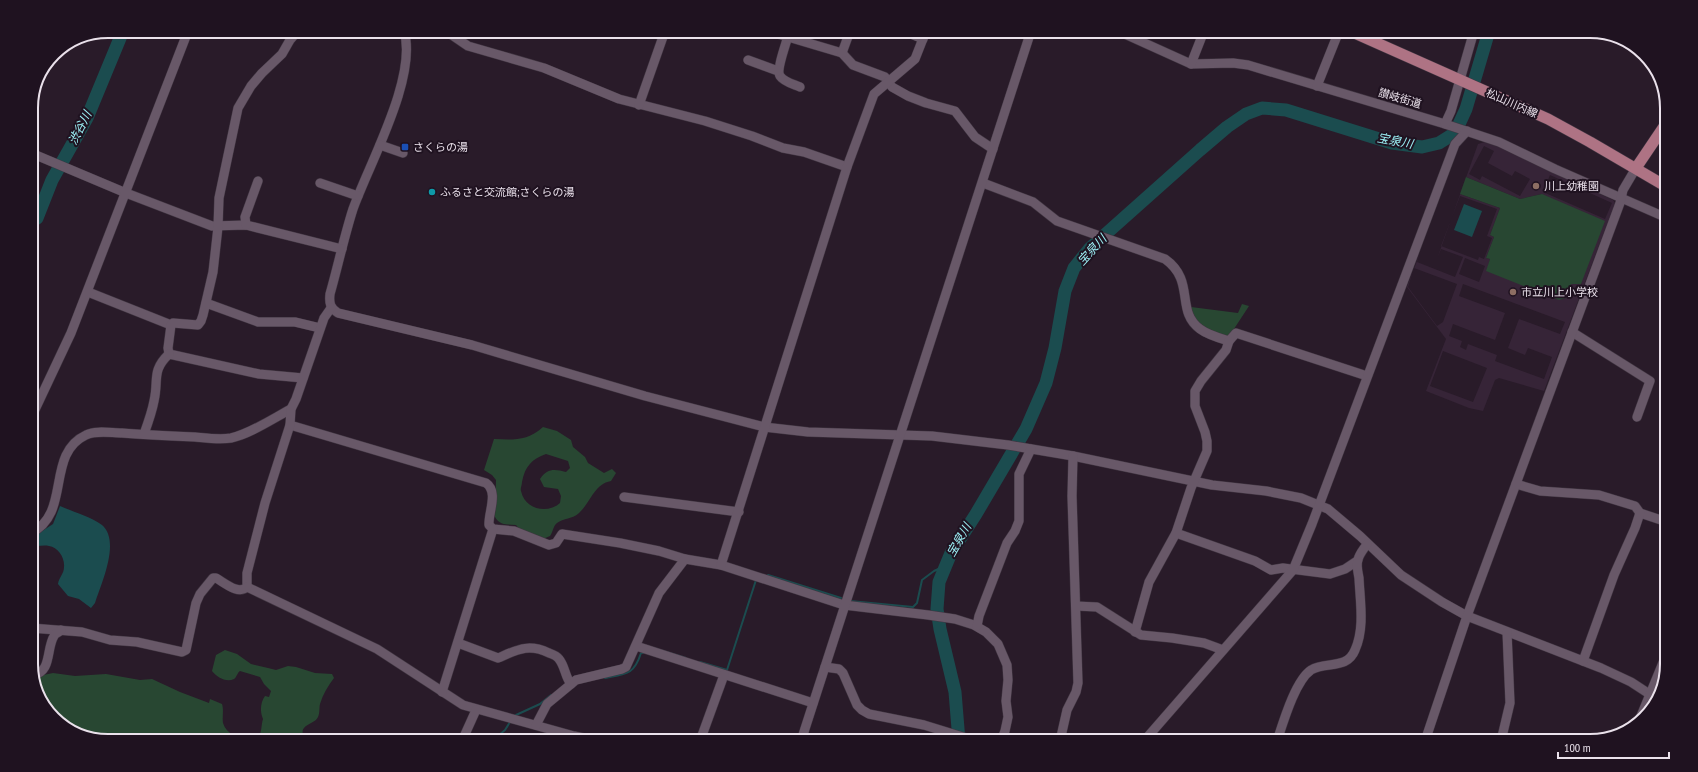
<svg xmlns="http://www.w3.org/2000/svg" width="1698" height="772" viewBox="0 0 1698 772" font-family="'PT Sans Narrow','Noto Sans JP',sans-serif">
<rect width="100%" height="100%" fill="#291b29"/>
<path fill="#362437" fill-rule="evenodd" d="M 1485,142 L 1492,144 L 1613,200 L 1615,203 L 1544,391 L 1499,378 L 1495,380 L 1483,411 L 1469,408 L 1426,391 L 1446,339 L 1407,287 L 1420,253 L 1437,259 L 1478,144 ZM 1484,146 L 1494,151 L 1488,163 L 1512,176 L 1515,171 L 1530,179 L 1520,196 L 1482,176 L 1480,180 L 1469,174 ZM 1550,175 L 1612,203 L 1605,219 L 1543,192 ZM 1466,177 L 1520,199 L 1542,194 L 1571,284 L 1566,298 L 1487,271 L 1490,259 L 1486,258 L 1494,237 L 1490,235 L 1500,208 L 1460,194 ZM 1460,196 L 1497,209 L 1487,236 L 1492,238 L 1484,259 L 1479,257 L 1478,260 L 1441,246 ZM 1441,249 L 1463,257 L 1455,277 L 1417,262 L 1420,253 L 1437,259 ZM 1465,258 L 1485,266 L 1479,282 L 1459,274 ZM 1414,268 L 1457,284 L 1443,322 L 1437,326 L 1408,287 ZM 1463,284 L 1565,322 L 1560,334 L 1519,319 L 1508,348 L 1525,355 L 1528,348 L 1552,357 L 1544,379 L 1495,361 L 1497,355 L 1468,344 L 1466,350 L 1460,347 L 1462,341 L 1449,336 L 1453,324 L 1495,340 L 1505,313 L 1459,296 ZM 1443,351 L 1487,368 L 1473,402 L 1430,386 Z"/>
<g fill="#284732" fill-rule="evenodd">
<polygon points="1466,177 1520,199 1542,194 1605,221 1581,284 1571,284 1566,298 1559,300 1486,271 1490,259 1486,258 1494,237 1490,235 1500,208 1460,194"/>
<path d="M 1242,304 L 1249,306 L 1230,335 L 1227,337 C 1210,331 1196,327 1191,307 L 1238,313 Z"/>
<path d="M 543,427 L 557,431 L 571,440 L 573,447 L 585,457 L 588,463 L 604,473 L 612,469 L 616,473 L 611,481 C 594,484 591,502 579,513 C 573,519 563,518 557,523 C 553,526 553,532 550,536 L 543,539 L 522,532 L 516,525 C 507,524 500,526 495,517 L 496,480 L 492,475 L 484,470 L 494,439 C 513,440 528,441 543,427 ZM 546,454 L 568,461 L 570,468 L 566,472 C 555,469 547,468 540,479 L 544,487 L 558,489 L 561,496 L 560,503 C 548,514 525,510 521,491 C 520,489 522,485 522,482 C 525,466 532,459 546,454 Z"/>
<path d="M 225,650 L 237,654 L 251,664 L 268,668 L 276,670 L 288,666 L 296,667 L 315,673 L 332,674 L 334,678 C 328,686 323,694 320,704 C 319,708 320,713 318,717 C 314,725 300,724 303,735 L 314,741 L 108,741 L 78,735 L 44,707 L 34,677 L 53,673 L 75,676 L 106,674 L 140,680 L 152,679 L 180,692 L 209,703 L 210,699 L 222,704 C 224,710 222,717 223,723 C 227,737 245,740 258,738 C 262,733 261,725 263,719 C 260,712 260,703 265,696 L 269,697 L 271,691 L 264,684 L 260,677 L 240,671 C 237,673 237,677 234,679 C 226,683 217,677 212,671 L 216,655 Z"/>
</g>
<g fill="#1b4c4f">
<polygon points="1464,204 1482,211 1472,237 1454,230"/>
<path d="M 60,506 C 73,512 90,516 102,525 C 121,541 101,584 95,603 L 91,608 L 79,599 L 68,596 L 58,584 C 59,577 64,574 64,567 C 65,558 58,547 49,546 C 45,545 40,546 36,546 L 36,535 L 53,524 Z"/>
</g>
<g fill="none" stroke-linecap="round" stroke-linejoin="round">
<g stroke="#1b4c4f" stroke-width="2">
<polyline points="768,575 841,598"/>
<polyline points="850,601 913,607 917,603 922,580 934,571 945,566"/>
<polyline points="647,646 686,658"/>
<polyline points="700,662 727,670 756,580"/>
<path d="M 605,678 C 626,674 634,675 641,653 L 644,653"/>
<polyline points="516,715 540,704 551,695"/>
<polyline points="492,741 505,730 510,722"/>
</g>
<g stroke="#1b4c4f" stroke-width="13">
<polyline points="31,222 37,218 52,180 87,118 123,31"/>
<polyline points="959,741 955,692 940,629 937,609 939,582 951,553 976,514 1026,429 1046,383 1055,348 1065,291 1074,268 1090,248 1200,150 1227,127 1246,114 1262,108 1286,110 1392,143 1422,147 1439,143 1455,133 1466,109 1489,31"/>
</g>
<defs>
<g id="minor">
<path d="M 404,31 C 418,77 369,164 353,209 C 344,237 338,266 330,294 C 329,303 330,308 338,313 L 472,345 L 645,396 L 764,427 L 808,432 L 932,436 L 1008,445 L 1073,456 L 1212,485 L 1266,491 L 1301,498 L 1328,509 L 1360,536 L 1401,575 L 1442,602 L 1467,616 L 1601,668 L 1631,682 L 1657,699"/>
<polyline points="446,31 468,46 544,68 619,99 705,121 752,136 783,148 804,152 847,167"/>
<polyline points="768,31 842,53 853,65 885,77 892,87 908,96 926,103 955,111 975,137 993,149"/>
<polyline points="904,31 923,39"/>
<polyline points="1118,31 1191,64 1233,63 1248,65 1445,124 1499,142 1555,169 1667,218"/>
<path d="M 788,36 C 786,44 776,70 780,76 C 784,82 793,84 800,87"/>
<polyline points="842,53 850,31"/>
<polyline points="748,60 778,71"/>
<polyline points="1191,64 1204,31"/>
<polyline points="1317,86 1339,31"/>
<polyline points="639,105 665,31"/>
<polyline points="1445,124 1451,111 1474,31"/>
<polyline points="380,145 403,153"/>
<polyline points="31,153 126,193 212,226 246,225 342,249"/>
<polyline points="320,183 358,196"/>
<path d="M 983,183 L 1033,202 L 1057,221 L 1165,259 C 1196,281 1175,311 1200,329 C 1208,335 1219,338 1229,341 L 1236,333 L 1367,376"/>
<polyline points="246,225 245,217 258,181"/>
<polyline points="88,292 171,325"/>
<polyline points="206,303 258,322 295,322 320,328"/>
<polyline points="1572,332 1650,381 1637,417"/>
<polyline points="169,354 168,348 171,325 173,323 198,325 201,321 203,315 213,272 218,227 219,198 238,108 251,86 262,73 282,54 290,40 298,31"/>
<polyline points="169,354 259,374 303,378"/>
<polyline points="31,418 71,333 188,31"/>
<path d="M 290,425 L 486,483 C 499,492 488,513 489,525 L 493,529 L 514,531 L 549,545 L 556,543 L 562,534 L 620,543 L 659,551 L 685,559 L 721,565 L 844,605 L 928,615 L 955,619 L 974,625 L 986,632 L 998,644 L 1007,665 L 1008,680 L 1006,701 L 1008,717 L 1005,731 L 1001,741"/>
<path d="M 144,434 C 148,423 152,412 154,401 C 159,380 151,371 169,354"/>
<polyline points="1516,484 1540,491 1599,495 1635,506 1640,513 1667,522"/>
<polyline points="624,497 739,512"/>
<path d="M 31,533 C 72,513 45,454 86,435 C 96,430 111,433 122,433 C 146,435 170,436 195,437 C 206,438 220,440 231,438 C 250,434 274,418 291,409"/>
<polyline points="1176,533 1255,561 1271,570 1283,568 1330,574 1345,569 1357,561"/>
<polyline points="721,565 847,167 874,94 915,59 926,31"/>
<polyline points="247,587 377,649 463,705 574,736 598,741"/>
<polyline points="247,587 247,573 265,503 290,425 291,409 296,399 324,318 331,308"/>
<polyline points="1076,606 1097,607 1141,635 1172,638 1204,643 1223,650"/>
<polyline points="977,626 979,616 1007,543 1015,531 1019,521 1019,474 1031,449"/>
<path d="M 31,628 L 82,632 L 110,640 L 137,642 L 182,652 L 186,650 L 196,603 L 200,594 L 213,578 L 216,578 C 225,583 238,595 247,587"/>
<polyline points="1135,632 1149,582 1176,533 1191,488 1207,451 1207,441 1205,432 1195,406 1195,391 1201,381 1226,350 1229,341"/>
<path d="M 458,643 L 498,658 C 517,650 528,643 549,653 C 552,654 557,656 559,659 C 565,666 565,677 571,684"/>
<polyline points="636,646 813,703"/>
<polyline points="1583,661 1614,575 1635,528 1640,513"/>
<polyline points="825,667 839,669 843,673 857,705 862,710 869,714 924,725 976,741"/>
<path d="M 33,675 C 52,672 46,649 54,636 C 55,633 59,633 61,630"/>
<polyline points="442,692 493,529"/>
<polyline points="1639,721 1667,653"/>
<polyline points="536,725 547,704 576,680 622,669 626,667 659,593 685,559"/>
<polyline points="462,741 476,710"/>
<polyline points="700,741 724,675"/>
<polyline points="801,741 1031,31"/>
<polyline points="1060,741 1067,710 1076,692 1078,683 1072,496 1073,456"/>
<polyline points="1144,741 1293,570 1312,524 1455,144 1467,131"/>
<path d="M 1277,741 C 1283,723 1295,681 1311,670 C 1326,661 1347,670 1355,650 C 1365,628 1360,601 1359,578 C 1358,572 1356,565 1358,560 C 1359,554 1364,549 1367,544"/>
<polyline points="1425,741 1467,616 1620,203 1623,190 1636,168"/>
<polyline points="1501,741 1510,703 1507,632"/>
</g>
<g id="major">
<polyline points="1350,31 1548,119 1590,142 1667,187"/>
<polyline points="1636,168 1667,122"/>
</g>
</defs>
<use href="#minor" stroke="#413642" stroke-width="10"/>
<use href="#major" stroke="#413642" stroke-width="12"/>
<use href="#minor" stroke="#685868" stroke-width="9"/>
<use href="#major" stroke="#ae7384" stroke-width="11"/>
</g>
<rect fill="#1a4fb4" stroke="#1f1220" stroke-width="1.5" x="401" y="143" width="8" height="8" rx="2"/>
<g fill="#8d6e63" stroke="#1f1220" stroke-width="1.5">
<circle cx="1536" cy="186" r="4"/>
<circle cx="1513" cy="292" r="4"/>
</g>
<circle fill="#0f9aa8" stroke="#1f1220" stroke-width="1.5" cx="432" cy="192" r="4"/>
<g text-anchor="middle" stroke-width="4" stroke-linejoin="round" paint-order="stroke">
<g font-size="11" fill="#eae1eb" stroke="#1f1220">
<text transform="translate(1400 98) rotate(16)" y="4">讃岐街道</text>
<text transform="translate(1512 103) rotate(24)" y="4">松山川内線</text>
</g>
<g font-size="11" fill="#eae1eb" stroke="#1f1220" text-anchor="start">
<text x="413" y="151">さくらの湯</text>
<text x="1544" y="190">川上幼稚園</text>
<text x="440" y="196">ふるさと交流館;さくらの湯</text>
<text x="1521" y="296">市立川上小学校</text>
</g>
<g font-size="12" font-style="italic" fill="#9df2f7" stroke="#1f1220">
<text transform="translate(80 128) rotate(-63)" y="4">渋谷川</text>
<text transform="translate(1395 141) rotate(11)" y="4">宝泉川</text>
<text transform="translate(1092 250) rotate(-47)" y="4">宝泉川</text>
<text transform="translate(959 540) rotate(-60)" y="4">宝泉川</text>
</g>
</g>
<path d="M0 0H1698V772H0ZM108 38H1590A70 70 0 0 1 1660 108V664A70 70 0 0 1 1590 734H108A70 70 0 0 1 38 664V108A70 70 0 0 1 108 38Z" fill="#1f1220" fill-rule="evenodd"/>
<path fill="none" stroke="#eae1eb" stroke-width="2" d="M108 38H1590A70 70 0 0 1 1660 108V664A70 70 0 0 1 1590 734H108A70 70 0 0 1 38 664V108A70 70 0 0 1 108 38Z"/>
<path d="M1558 752v6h111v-6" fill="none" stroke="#eae1eb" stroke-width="2"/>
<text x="1564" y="752" font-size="12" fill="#eae1eb" stroke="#1f1220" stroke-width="3" paint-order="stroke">100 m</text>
</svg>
